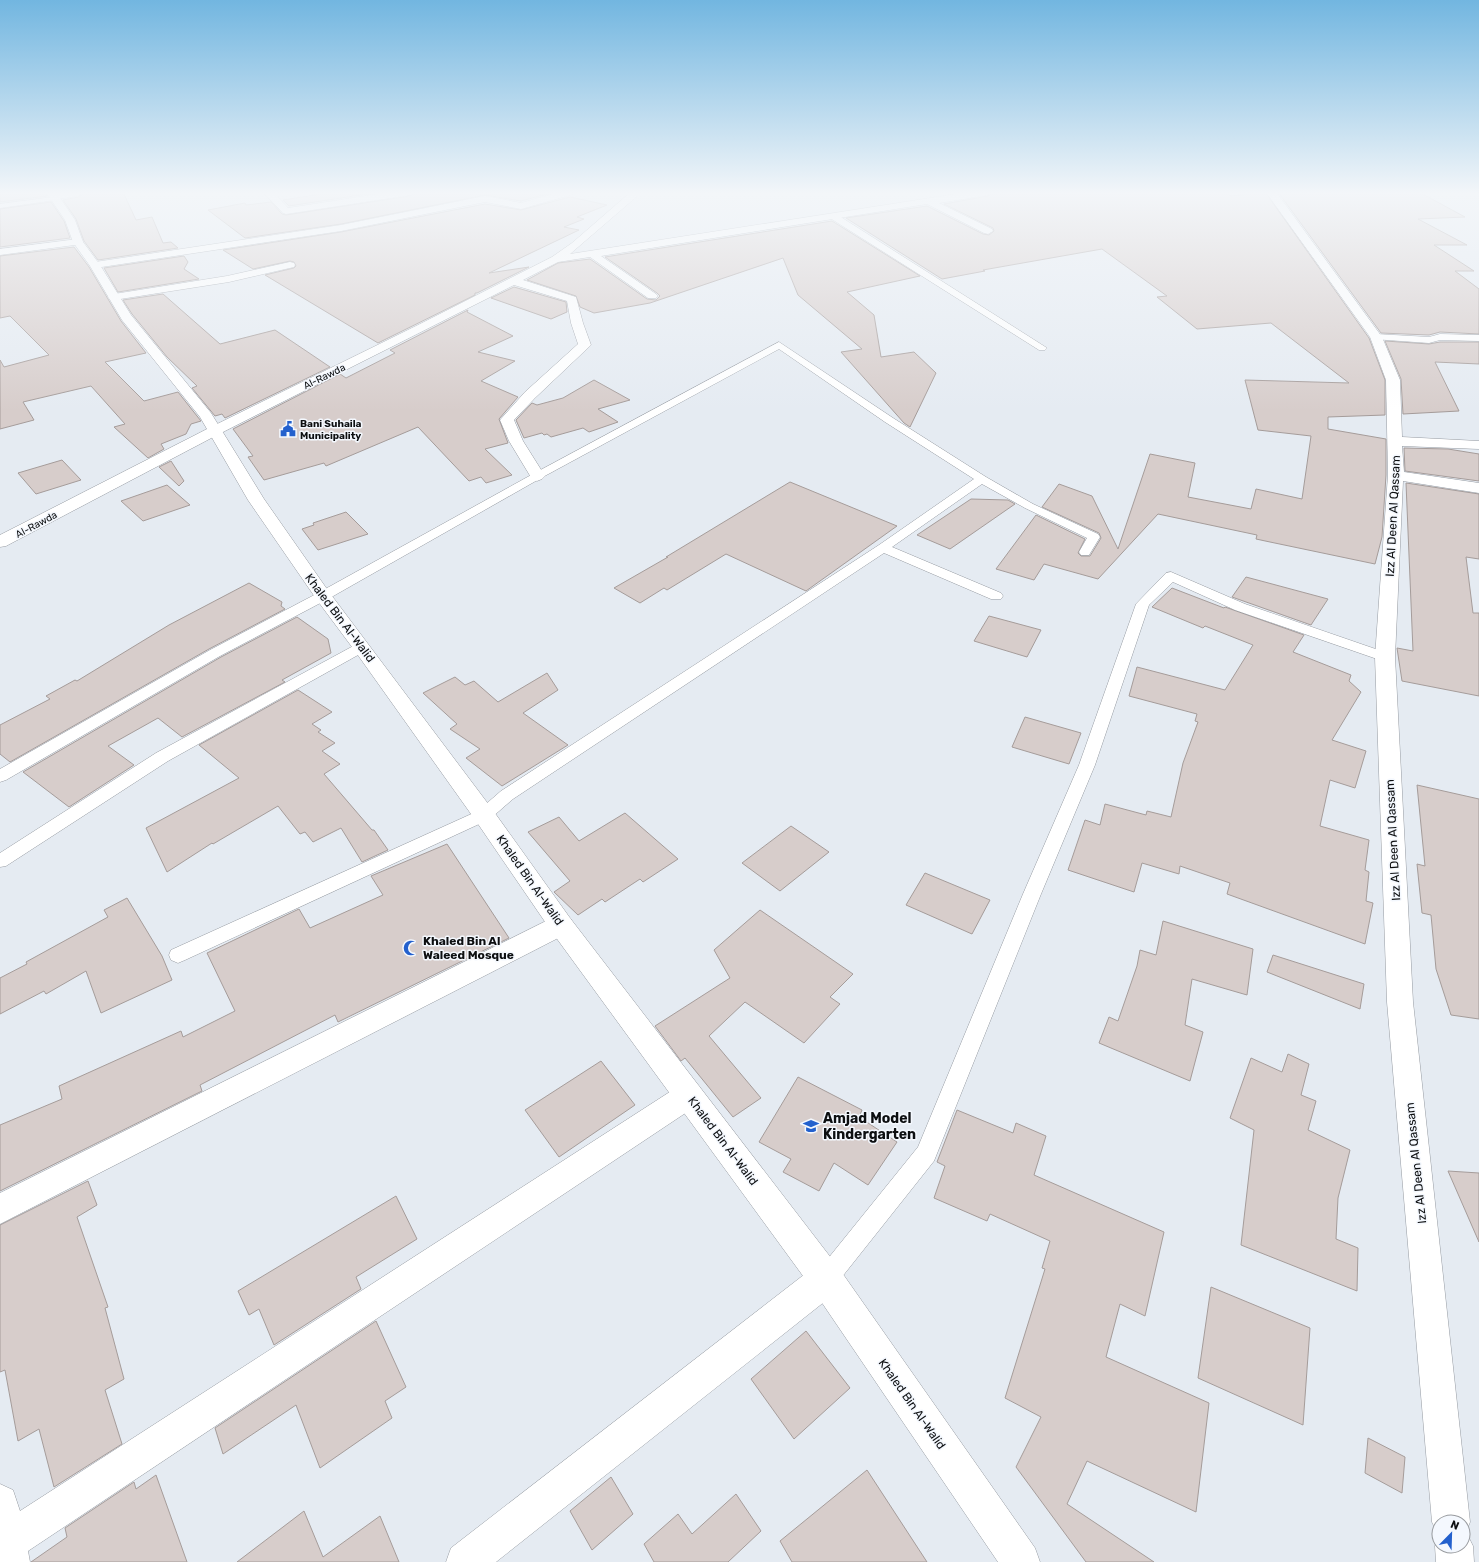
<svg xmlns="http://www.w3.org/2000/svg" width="1479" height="1562" viewBox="0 0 1479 1562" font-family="Rubik,sans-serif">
<rect width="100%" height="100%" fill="#e5ebf2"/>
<g fill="#d7cdcb" stroke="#a59c9a">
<polygon points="0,192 45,192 47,196 0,202"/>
<polygon points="86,192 123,192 136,220 152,217 163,243 171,242 178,248 98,260 84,241 76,219 63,200 78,197"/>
<polygon points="334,192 380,192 289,206 283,200"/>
<polygon points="416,192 551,193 521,201 485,195 341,224 245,238 208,210 245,203 246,205 271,202 282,214 286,215 410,196"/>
<polygon points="994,192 1223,192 1231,196 1265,192 1369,338 1385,380 1385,415 1328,417 1328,429 1386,439 1386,475 1382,537 1375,564 1270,542 1256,539 1257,535 1158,514 1098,579 1044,564 1034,580 996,569 1036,515 1085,539 1078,553 1081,556 1090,556 1101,538 1099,533 1042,507 1059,484 1092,496 1118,549 1150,454 1195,463 1188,497 1251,509 1256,489 1302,499 1311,436 1258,430 1245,380 1349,383 1271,323 1197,329 1157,297 1167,296 1102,249 983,270 985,271 942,279 846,218 927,206 983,234 989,235 994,231 993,228 944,204 988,196"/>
<polygon points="1278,192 1419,192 1465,217 1418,219 1467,245 1434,245 1474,271 1455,271 1479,289 1479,334 1440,332 1429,335 1381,333"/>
<polygon points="570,197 607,205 577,217 584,219 564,227 579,230 489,273 529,267 477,293 475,293 475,295 378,343 265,275 294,268 296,266 294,262 290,261 253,269 223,250 341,232 485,204 521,210"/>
<polygon points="51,202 64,221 70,238 0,247 0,209"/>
<polygon points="832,221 920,276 847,292 874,315 881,357 914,352 936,373 910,427 904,423 841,352 862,349 798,295 783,258 650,303 594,313 580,307 576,296 527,280 558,263 590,259 647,299 656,300 660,296 657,293 605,257"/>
<polygon points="74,247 89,267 121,321 146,353 105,362 144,401 178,392 201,421 191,424 186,434 161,444 164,449 148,458 114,427 125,424 91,386 23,402 34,420 0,429 0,360 4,367 49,355 10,316 0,318 0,256"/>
<polygon points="184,256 188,262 184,269 199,279 118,292 104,268"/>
<polygon points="514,287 566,302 567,312 551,319 491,298"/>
<polygon points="163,294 220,344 275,330 330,367 225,418 222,414 215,416 192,388 197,386 167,357 132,314 123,300"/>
<polygon points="468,310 467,312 513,336 478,352 515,361 481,381 518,397 499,419 508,443 485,449 512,475 486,483 481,477 469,481 418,427 326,466 324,463 264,480 248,457 253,456 233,429 340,374 346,378 395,353 390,350"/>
<polygon points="1385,341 1429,344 1440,342 1479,342 1479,364 1435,362 1459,411 1403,414 1401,379"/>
<polygon points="594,380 630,400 598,409 618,422 589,432 583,428 551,437 547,434 544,435 542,433 524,438 516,420 532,403 537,405 563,398"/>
<polygon points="1404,448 1448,449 1479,454 1479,481 1405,471"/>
<polygon points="62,460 81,480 36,494 18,473"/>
<polygon points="171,461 184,481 179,486 159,467"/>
<polygon points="790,482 897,526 806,591 726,554 667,590 664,588 640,603 614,588 668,557 666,557"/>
<polygon points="1406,483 1479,494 1479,559 1466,557 1473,613 1479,613 1479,696 1402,681 1397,648 1413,651"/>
<polygon points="167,485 190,505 143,521 121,501"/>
<polygon points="971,499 1008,500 1015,504 950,549 917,535"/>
<polygon points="346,512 368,534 318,550 302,529 314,525 313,523"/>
<polygon points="1246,577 1328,599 1311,625 1232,597"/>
<polygon points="249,583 282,602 281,606 285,609 209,649 10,762 0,754 0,725 50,699 46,696 75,680 77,681 169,625"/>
<polygon points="1172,588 1224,608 1225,607 1304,635 1293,652 1351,675 1349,681 1361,692 1332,740 1366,751 1355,788 1330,780 1320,826 1369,840 1365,870 1369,872 1366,901 1373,903 1365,944 1227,894 1230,883 1180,866 1179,874 1142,863 1134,892 1068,870 1085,820 1100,825 1105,804 1146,815 1147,811 1171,817 1183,763 1198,722 1195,721 1197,714 1129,696 1137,667 1225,690 1253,645 1205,626 1203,628 1152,607"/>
<polygon points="989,616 1041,630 1027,657 974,641"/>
<polygon points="297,617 328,639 331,653 282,680 285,682 182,737 158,718 108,746 134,765 69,807 23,772 221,657"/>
<polygon points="547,673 558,690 523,713 568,745 502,786 466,758 480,749 450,729 457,724 423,693 455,677 465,685 474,681 498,702"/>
<polygon points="298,690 332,712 312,724 321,730 318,732 335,743 322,751 340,764 324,774 372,830 374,830 388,850 362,862 341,828 313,842 305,832 300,834 278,806 213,844 212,843 167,872 146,828 239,778 199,745"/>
<polygon points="1025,717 1081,733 1069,764 1012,747"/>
<polygon points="1417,785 1479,799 1479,1019 1451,1015 1436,969 1431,915 1422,913 1417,864 1425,866"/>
<polygon points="625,813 678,859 643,882 640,879 605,902 602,899 578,915 554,892 570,881 528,832 559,817 579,841"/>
<polygon points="791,826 829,852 780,891 742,863"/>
<polygon points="447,844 509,938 338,1022 335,1015 200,1085 202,1091 0,1191 0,1125 62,1099 59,1086 181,1031 183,1037 235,1011 207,953 299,909 310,928 383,895 371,876"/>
<polygon points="925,873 990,900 972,934 906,905"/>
<polygon points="127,898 162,956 172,980 101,1013 86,971 46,994 44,991 0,1014 0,978 27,964 26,962 108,917 104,910"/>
<polygon points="760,910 853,974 830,997 840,1004 804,1043 745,1002 709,1036 761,1098 733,1117 685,1058 681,1061 655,1026 730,978 714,950"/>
<polygon points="1163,921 1253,949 1247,995 1192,979 1185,1025 1203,1032 1190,1081 1099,1043 1109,1017 1118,1021 1137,966 1140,950 1156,955"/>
<polygon points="1273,955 1364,984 1360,1009 1267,972"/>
<polygon points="1288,1054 1309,1064 1301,1095 1316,1101 1308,1130 1350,1150 1338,1198 1336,1239 1358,1248 1357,1291 1241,1245 1254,1130 1230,1118 1251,1058 1282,1072"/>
<polygon points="601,1061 635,1105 559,1157 525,1110"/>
<polygon points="798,1077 862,1110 859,1117 897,1142 868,1185 834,1163 819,1191 783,1172 791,1159 759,1142"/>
<polygon points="957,1110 1013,1133 1016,1123 1046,1136 1034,1175 1164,1232 1145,1316 1120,1304 1106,1357 1209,1403 1196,1512 1087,1461 1067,1504 1154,1562 1086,1562 1016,1467 1041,1417 1005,1398 1045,1269 1042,1268 1050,1241 990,1214 987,1221 934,1198 945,1166 937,1162"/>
<polygon points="1448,1171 1479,1173 1479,1242"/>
<polygon points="88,1181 97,1205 77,1217 108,1307 105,1308 124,1379 105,1390 122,1444 54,1487 39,1429 18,1441 5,1370 0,1372 0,1225"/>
<polygon points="396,1196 417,1239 356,1277 361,1289 274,1345 259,1309 249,1315 238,1291"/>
<polygon points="1211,1287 1310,1328 1303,1425 1198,1378"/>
<polygon points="376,1321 406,1387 385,1401 392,1418 320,1468 296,1405 223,1454 215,1428"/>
<polygon points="806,1331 850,1388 794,1439 751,1379"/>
<polygon points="1368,1438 1405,1457 1402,1493 1365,1473"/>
<polygon points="867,1470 927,1562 792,1562 780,1541"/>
<polygon points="156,1475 187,1562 31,1562 67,1537 65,1528 134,1482 136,1489"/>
<polygon points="611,1477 633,1514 592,1550 570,1511"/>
<polygon points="736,1494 761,1531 728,1562 654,1562 644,1544 678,1514 692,1534"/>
<polygon points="304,1511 323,1557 380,1516 399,1562 237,1562"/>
</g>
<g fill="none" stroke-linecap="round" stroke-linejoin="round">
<defs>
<g id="lane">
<polygon points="54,197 57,199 56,200 0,208 0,204"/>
<polygon points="830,214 836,214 1047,348 1045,350 1039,350 830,218"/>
<polygon points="1376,334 1429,337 1440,334 1479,335 1479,341 1440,340 1429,343 1373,339 1371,337 1373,335"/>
<polygon points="779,342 893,418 986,477 1033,504 1098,534 1100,537 1089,555 1081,555 1079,552 1087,538 1025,508 982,484 892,547 1001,593 1003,596 1001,599 991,599 884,553 513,799 490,819 185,960 178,963 171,960 169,955 171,950 478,811 501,791 879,545 974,479 885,422 779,349 541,478 328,599 220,656 6,780 0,782 0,769 210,650 318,593 533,474"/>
<polygon points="1171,572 1245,604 1390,654 1392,657 1390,660 1385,661 1380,660 1235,610 1173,582 1149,605 1095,765 1041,894 934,1161 834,1287 826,1291 818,1287 814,1279 818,1271 918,1147 1023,894 1079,765 1136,604 1166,573"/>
<polygon points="362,643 367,644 369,647 367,650 168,761 6,866 0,867 0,853 156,753 357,644"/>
</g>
<g id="street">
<path d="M 60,192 L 85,192 C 80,197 53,201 48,196 L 50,194 Z"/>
<polygon points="263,192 273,192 288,208 391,192 415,192 410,195 286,214 283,213"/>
<polygon points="560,192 576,192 574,194 521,209 485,202 341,231 95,268 90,265 95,262 341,225 485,196 521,203"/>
<polygon points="631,192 642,192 570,254 969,192 993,192 988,195 939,203 992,229 993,231 988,234 984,233 927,204 601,256 656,294 658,296 656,298 648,298 590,257 558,262 523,280 576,297 583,323 591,345 535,398 514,420 523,441 545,476 542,479 537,481 532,479 509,441 500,420 525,392 578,344 571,323 567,301 514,285 219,434 6,546 0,547 0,535 209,428 418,325 552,257 572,243"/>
<path d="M 1266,192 L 1276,192 L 1382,337 L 1400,380 L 1402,437 L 1479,441 L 1479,449 L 1402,446 L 1404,472 L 1479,483 L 1479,493 L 1403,481 L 1395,657 L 1413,1002 L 1470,1522 L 1466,1532 L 1473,1546 L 1474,1562 L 1436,1562 L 1435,1546 L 1439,1536 L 1432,1522 L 1387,1002 L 1375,657 L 1388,475 L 1386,380 L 1370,337 ZM 1439,1522 L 1463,1522 L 1463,1546 L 1439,1546 Z"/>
<polygon points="78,239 82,240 83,242 82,244 0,255 0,249"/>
<polygon points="290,262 294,263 295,265 294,267 229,282 114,300 110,299 108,297 110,295 114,294 227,276"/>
<polygon points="561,915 570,918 574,925 570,932 0,1224 0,1193 552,918"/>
<polygon points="689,1082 699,1086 703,1095 699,1104 28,1551 30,1562 0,1562 0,1484 13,1490 20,1511 679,1086"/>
<polygon points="826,1263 838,1267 842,1279 838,1291 496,1562 446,1562 451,1548 814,1267"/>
</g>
<polygon id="secondary" points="46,192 56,192 75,220 83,242 100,265 131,315 211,413 264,499 329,592 492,809 570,918 838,1267 1035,1548 1040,1562 998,1562 814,1291 552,932 476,821 355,651 317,600 248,500 200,417 122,320 90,266 73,242 65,220"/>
</defs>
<use href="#lane" stroke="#969ba2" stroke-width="1"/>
<use href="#street" stroke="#969ba2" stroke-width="1"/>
<use href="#secondary" stroke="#969ba2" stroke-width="1"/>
<use href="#lane" fill="#fff" fill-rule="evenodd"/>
<use href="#street" fill="#fff" fill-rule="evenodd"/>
<use href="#secondary" fill="#fff" fill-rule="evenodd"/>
</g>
<linearGradient id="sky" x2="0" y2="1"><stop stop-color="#72b6e0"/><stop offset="0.47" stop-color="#f3f6f9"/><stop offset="1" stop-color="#f3f6f9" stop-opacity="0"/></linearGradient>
<rect width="1479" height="411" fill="url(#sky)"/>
<defs>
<symbol id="civic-bare" viewBox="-9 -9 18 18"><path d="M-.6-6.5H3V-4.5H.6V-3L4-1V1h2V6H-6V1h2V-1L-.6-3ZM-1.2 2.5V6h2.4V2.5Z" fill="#2360cd" stroke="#f4f8fe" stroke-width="2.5" paint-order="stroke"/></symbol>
<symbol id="mosque-bare" viewBox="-9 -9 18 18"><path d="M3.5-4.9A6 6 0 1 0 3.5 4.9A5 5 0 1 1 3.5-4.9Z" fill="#2360cd" stroke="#f4f8fe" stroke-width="2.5" paint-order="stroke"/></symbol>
<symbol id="school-bare" viewBox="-9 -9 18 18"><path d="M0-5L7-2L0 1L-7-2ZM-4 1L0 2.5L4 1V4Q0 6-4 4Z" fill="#2360cd" stroke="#f4f8fe" stroke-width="2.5" paint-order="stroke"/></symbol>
</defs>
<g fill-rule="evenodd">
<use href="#civic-bare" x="277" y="418" width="22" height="22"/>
<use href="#mosque-bare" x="400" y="937" width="22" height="22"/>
<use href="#school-bare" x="800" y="1115" width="22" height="22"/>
</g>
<g text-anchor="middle" stroke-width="3" stroke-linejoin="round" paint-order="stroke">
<g font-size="10" fill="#0d0f11" stroke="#f4f8fe">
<text transform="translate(324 376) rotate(-26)" y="4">Al-Rawda</text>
<text transform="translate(36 524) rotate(-28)" y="4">Al-Rawda</text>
</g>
<g font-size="10" font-weight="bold" fill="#0d0f11" stroke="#f4f8fe" text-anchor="start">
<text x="300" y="427">Bani Suhaila<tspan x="300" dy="12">Municipality</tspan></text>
</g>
<g font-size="12" fill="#0d0f11" stroke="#f4f8fe">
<text transform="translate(1393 516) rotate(-87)" y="4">Izz Al Deen Al Qassam</text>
<text transform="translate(340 618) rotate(53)" y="4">Khaled Bin Al-Walid</text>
<text transform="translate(1393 840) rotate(-93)" y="4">Izz Al Deen Al Qassam</text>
<text transform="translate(530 880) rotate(55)" y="4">Khaled Bin Al-Walid</text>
<text transform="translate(723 1141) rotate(53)" y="4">Khaled Bin Al-Walid</text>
<text transform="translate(1416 1163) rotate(-96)" y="4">Izz Al Deen Al Qassam</text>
<text transform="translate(912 1404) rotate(55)" y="4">Khaled Bin Al-Walid</text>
</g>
<g font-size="12" font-weight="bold" fill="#0d0f11" stroke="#f4f8fe" text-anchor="start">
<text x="423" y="945">Khaled Bin Al<tspan x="423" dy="14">Waleed Mosque</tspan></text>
</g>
<g font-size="14" font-weight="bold" fill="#0d0f11" stroke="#f4f8fe" text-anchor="start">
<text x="823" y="1123">Amjad Model<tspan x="823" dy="16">Kindergarten</tspan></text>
</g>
</g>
<g transform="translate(1451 1534) rotate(23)"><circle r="19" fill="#f4f8fe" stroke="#989b9f"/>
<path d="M0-3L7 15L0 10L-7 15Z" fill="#2360cd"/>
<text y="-6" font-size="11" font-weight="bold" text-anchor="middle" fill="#0d0f11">N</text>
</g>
</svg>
